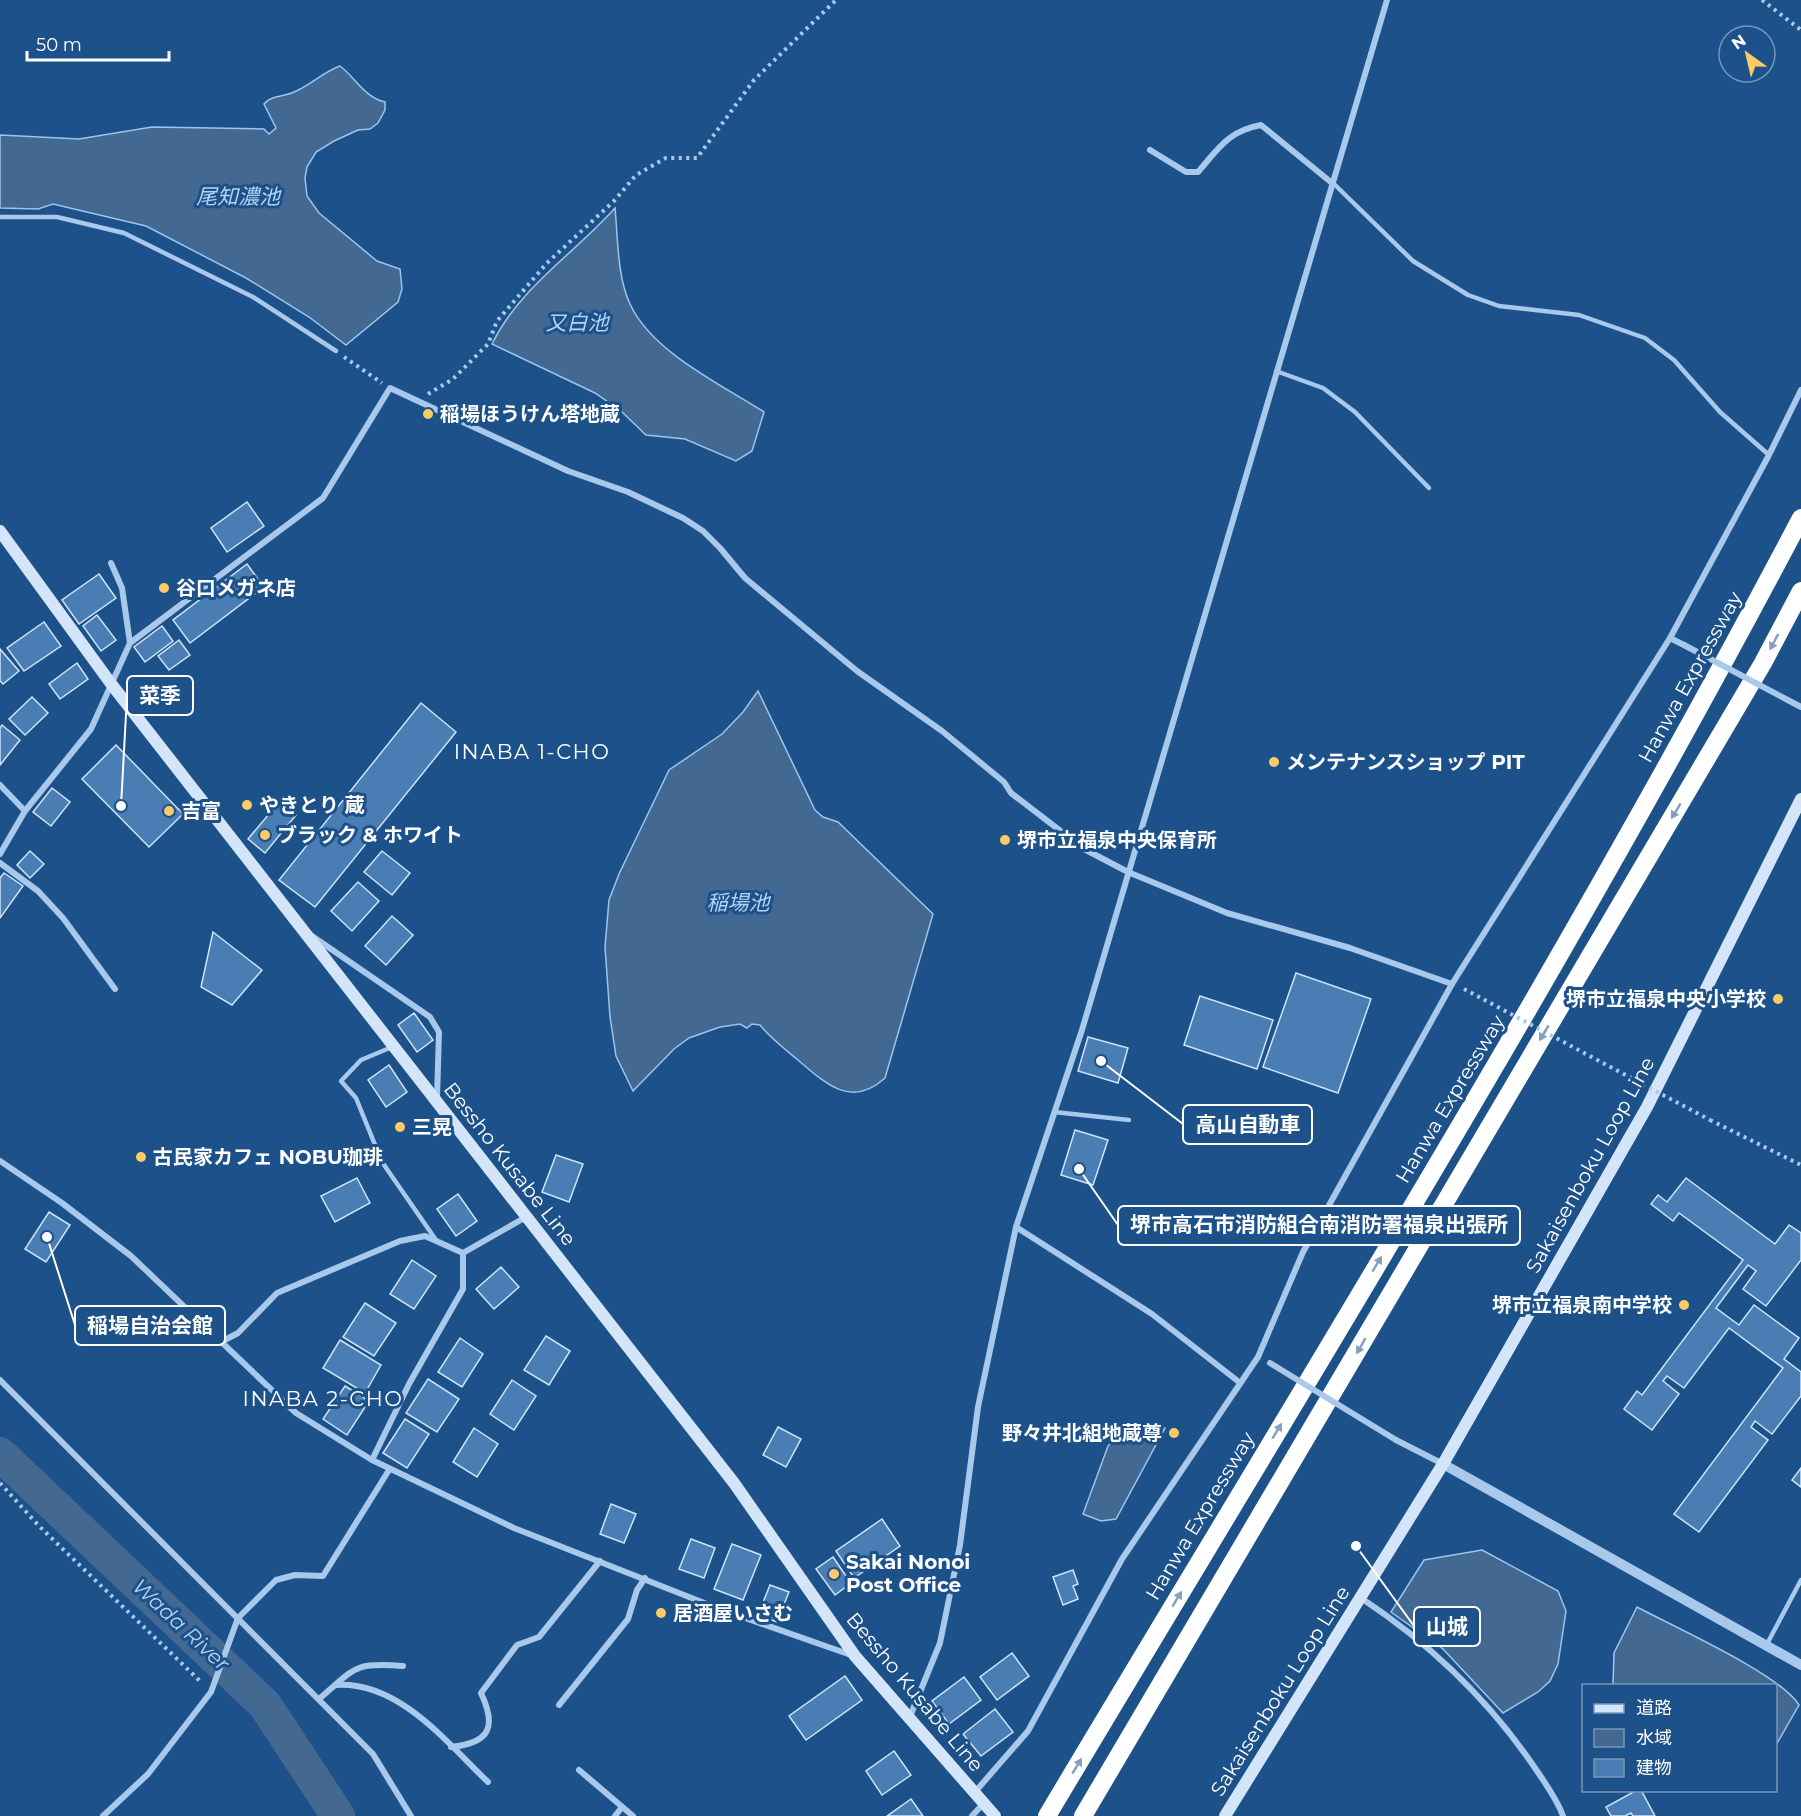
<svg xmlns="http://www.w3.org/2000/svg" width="1801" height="1816" viewBox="0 0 1801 1816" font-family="Montserrat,'Noto Sans JP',sans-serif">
<rect width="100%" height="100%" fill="#1d518a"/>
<g fill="#436992" stroke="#9bc5ee" stroke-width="1.5">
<path d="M 340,66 C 356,78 364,97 385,102 L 385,110 L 378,123 L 370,129 L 358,130 L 334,141 L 316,152 L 307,167 L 305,178 L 307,196 L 319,213 L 377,261 L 400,269 L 402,289 L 398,302 L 346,345 L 309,317 L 246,278 L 146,226 L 53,204 L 38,209 L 0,208 L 0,135 L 79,139 L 152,127 L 264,129 L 269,134 L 276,128 L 264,104 C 271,95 284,97 294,92 C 311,85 323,72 340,66 Z"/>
<path d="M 615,208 C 618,238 617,276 630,304 C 652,352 720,384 764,412 L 752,451 L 736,461 L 685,439 L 646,435 L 621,411 L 595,393 L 492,344 C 519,288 575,253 615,208 Z"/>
<path d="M 758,691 L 815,810 L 823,817 L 838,822 L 933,914 L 885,1078 C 851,1109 825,1083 798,1060 C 785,1049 771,1039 760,1025 L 752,1024 L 747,1028 L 740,1024 L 720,1027 L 689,1038 L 674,1049 L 633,1091 L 616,1056 L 610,1017 L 605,947 L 609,900 L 619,874 L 669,770 L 722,734 L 743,712 Z"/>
<polygon points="1128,1421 1165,1428 1116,1519 1101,1521 1083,1514 1108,1446"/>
<polygon points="1482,1550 1558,1591 1566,1611 1558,1664 1550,1681 1538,1692 1503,1713 1443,1649 1391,1612 1424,1560"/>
<path d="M 1637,1607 C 1674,1627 1780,1674 1799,1705 L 1776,1745 L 1776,1686 L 1613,1685 L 1614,1653 Z"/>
</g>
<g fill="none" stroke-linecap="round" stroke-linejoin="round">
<polyline stroke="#436992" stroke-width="34" points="0,1454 265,1705 338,1816"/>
</g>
<g fill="#4a7db3" stroke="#cde3f9" stroke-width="1.5">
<polygon points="247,502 264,526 227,552 211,528"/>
<polygon points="247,564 264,587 190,643 173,620"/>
<polygon points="99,574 116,598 79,624 62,600"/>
<polygon points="97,615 116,640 101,651 83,626"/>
<polygon points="44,622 61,646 24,671 7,648"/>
<polygon points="162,626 173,641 145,662 134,647"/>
<polygon points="179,640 190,655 169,670 158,656"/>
<polygon points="0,649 19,671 3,684 0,681"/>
<polygon points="77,663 88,679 60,699 49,684"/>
<polygon points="32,697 48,713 25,735 9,719"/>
<polygon points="421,703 456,732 315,907 279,880"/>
<polygon points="2,725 20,740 0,765 0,728"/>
<polygon points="116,745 183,814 149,847 82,779"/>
<polygon points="52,788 70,802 51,826 33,812"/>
<polygon points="280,801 296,815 265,853 248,839"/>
<polygon points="30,851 44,864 30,878 17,865"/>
<polygon points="382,851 410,873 392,895 364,872"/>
<polygon points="4,873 23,886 0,918 0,878"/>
<polygon points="358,882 379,901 352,931 331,911"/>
<polygon points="392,916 413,935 386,965 365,946"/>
<polygon points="213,932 262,970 232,1005 201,987"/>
<polygon points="1296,973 1371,999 1338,1093 1263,1067"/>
<polygon points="1200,996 1273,1020 1257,1069 1184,1045"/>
<polygon points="414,1013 433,1040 417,1052 398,1025"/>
<polygon points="1088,1037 1128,1048 1118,1083 1078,1071"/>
<polygon points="389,1065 407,1092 386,1107 368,1080"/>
<polygon points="1075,1130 1108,1140 1093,1185 1061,1175"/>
<polygon points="556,1155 583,1164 569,1202 542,1192"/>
<polygon points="357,1178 370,1203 335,1222 321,1196"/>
<polygon points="1686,1178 1775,1244 1789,1225 1801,1233 1801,1260 1766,1306 1743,1289 1756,1271 1748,1265 1716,1308 1739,1325 1754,1305 1799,1338 1784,1359 1801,1372 1801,1396 1772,1434 1755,1421 1751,1427 1768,1440 1699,1532 1674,1514 1783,1368 1729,1328 1684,1388 1667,1376 1663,1381 1679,1394 1652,1430 1624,1409 1637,1391 1642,1395 1743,1260 1679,1213 1673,1221 1651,1204 1658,1195 1667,1202"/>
<polygon points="458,1194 477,1221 456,1236 437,1209"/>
<polygon points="49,1212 70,1225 46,1262 25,1249"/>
<polygon points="412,1260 436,1276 414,1309 390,1294"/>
<polygon points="501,1267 519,1287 494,1309 476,1289"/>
<polygon points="365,1303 396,1323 374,1356 343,1337"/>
<polygon points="546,1336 570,1351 549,1385 524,1370"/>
<polygon points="460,1338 483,1354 462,1387 438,1372"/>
<polygon points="340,1340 381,1365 365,1393 323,1368"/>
<polygon points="428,1379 459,1399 437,1432 406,1413"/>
<polygon points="512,1380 536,1396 514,1430 490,1414"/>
<polygon points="345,1386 369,1401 347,1435 323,1419"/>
<polygon points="405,1419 429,1434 407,1468 383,1453"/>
<polygon points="778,1427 801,1439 786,1467 763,1455"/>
<polygon points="474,1428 498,1444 477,1477 453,1462"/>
<polygon points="1801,1468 1801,1487 1792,1480"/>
<polygon points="611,1504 636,1514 624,1543 600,1534"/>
<polygon points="882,1519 900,1546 854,1578 836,1551"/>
<polygon points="691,1539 715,1548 704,1578 679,1569"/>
<polygon points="732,1544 761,1555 743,1600 714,1589"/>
<polygon points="833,1557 851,1583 835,1595 816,1569"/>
<polygon points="1073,1570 1078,1584 1073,1586 1078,1599 1063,1605 1053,1577"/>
<polygon points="770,1585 789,1592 777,1622 758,1615"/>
<polygon points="1012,1653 1029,1676 997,1700 980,1677"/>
<polygon points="845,1676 862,1700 806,1740 789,1716"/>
<polygon points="964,1677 981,1700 949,1724 932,1701"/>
<polygon points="995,1709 1013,1732 981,1756 963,1734"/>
<polygon points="894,1751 911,1775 882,1795 866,1771"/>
<polygon points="1637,1790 1641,1790 1655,1816 1633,1816 1631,1813 1625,1816 1611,1816 1606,1807"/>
<polygon points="911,1799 923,1816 887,1816"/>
</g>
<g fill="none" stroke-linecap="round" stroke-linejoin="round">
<g stroke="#a8c9ec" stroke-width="4" stroke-dasharray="3 4.5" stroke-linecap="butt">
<polyline points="1762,0 1801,30"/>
<polyline points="344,357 382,383"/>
<polyline points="428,394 453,379 488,344 497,321 547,263 614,201 636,175 666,158 697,158 754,80 836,0"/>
<polyline points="1710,1120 1801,1165"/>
<polyline points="0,1483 39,1526 202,1683"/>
</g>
<g stroke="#a8c9ec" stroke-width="4.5">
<polyline points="1333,183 1413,261 1468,295 1499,306 1579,315 1645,338 1674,360 1720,412 1769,455"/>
<polyline points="0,217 57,217 124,233 253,297 336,351"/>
<polyline points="1276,371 1323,388 1355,412 1429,488"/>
<polyline points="392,1047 361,1060 341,1081 356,1098 382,1162 436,1240"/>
<polyline points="1054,1112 1129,1120"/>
<polyline points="1767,1644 1801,1580"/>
</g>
<g stroke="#a8c9ec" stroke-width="6">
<path d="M 1150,150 L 1186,172 L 1198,172 C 1218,149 1228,131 1261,125 L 1332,183"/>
<polyline points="1670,638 1684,645"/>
<polyline points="130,643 323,498 390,388 568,471 628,492 683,518 703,531 720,548 745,578 857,671 942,731 1004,782 1011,793 1084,849 1128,872 1227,913 1350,948 1452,984"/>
<polyline points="0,785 25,811"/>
<polyline points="0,854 25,811 91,729 130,643 122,588 111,563"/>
<polyline points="0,863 38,891 63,918 115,989"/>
<polyline points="312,936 430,1017 439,1032 437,1098"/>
<polyline points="0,1161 62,1203 131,1256 296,1413 372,1460 514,1528 717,1608 851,1655"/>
<polyline points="1016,1227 1152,1314 1239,1382"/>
<polyline points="221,1342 238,1333 277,1293 400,1241 425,1236 463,1253 526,1217"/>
<polyline points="0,1380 373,1754 411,1816"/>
<polyline points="1396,1440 1443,1464"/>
<polyline points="372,1460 409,1384 463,1289 463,1253"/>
<path d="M 1361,1598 C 1429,1643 1489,1700 1535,1768 C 1545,1783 1557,1799 1563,1816"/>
<path d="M 336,1685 C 399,1681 447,1743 488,1782"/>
<path d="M 319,1699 C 356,1668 352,1662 403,1666"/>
<polyline points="559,1705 628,1619 637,1590 645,1578"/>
<polyline points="909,1719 940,1643 960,1545 978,1407 1016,1227 1082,1030 1387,0"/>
<path d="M 451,1747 C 490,1743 497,1727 481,1693 L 517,1645 L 539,1637 L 600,1561"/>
<polyline points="579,1770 633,1816"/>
<polyline points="975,1792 1028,1731 1122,1559 1258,1357 1303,1252 1452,984 1670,638 1769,455 1801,390"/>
<polyline points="103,1816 148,1774 211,1692 238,1618 276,1580 295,1575 323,1576 389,1470"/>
<polyline points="615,1816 622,1807"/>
<polyline points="972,1816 983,1804"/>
</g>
<polyline stroke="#a8c9ec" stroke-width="10" points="1443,1464 1801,1665"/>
<g stroke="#d4e5f9" stroke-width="12">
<polyline points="0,531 112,685 734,1483 855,1656 995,1816"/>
<polyline points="1225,1816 1443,1464 1647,1107 1801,799"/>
</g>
<g stroke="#fff" stroke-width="18">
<path d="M 1047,1816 C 1303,1387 1568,961 1801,518"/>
<polyline points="1083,1816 1763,663 1801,591"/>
</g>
<polyline stroke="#a8c9ec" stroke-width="4" stroke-dasharray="3 4.5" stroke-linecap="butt" points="1464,989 1710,1120"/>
<g stroke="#a8c9ec" stroke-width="6">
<polyline points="1684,645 1801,707"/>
<polyline points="1270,1363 1396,1440"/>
</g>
</g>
<defs><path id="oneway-solid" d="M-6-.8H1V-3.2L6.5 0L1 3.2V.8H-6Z" transform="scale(1.5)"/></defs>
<g fill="#839fbf">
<use href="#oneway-solid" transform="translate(1774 642) rotate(118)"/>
<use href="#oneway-solid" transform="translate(1676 811) rotate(121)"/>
<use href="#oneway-solid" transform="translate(1544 1033) rotate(121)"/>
<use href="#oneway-solid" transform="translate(1377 1264) rotate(-59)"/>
<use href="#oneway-solid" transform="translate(1361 1346) rotate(120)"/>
<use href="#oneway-solid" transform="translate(1277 1431) rotate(-59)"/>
<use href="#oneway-solid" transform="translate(1177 1599) rotate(-59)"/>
<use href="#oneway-solid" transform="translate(1077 1766) rotate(-59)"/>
</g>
<g fill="#fcca66" stroke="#1d518a" stroke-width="2">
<circle cx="428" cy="414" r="6"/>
<circle cx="164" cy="588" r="6"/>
<circle cx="1274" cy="762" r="6"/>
<circle cx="247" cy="805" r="6"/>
<circle cx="169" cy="811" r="6"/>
<circle cx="265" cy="835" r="6"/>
<circle cx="1005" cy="840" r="6"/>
<circle cx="1778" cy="999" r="6"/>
<circle cx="400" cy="1127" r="6"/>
<circle cx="141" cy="1157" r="6"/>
<circle cx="1684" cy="1305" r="6"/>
<circle cx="1174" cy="1433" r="6"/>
<circle cx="834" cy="1574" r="6"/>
<circle cx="661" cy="1613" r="6"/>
</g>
<g text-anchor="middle" stroke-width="6" stroke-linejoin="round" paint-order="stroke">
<g font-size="20" font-weight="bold" fill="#fff" stroke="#1d518a" text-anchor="start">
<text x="440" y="421">稲場ほうけん塔地蔵</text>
<text x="176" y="595">谷口メガネ店</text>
<text x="1286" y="769">メンテナンスショップ PIT</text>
<text x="259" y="812">やきとり 蔵</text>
<text x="181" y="818">吉富</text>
<text x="277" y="842">ブラック &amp; ホワイト</text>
<text x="1017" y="847">堺市立福泉中央保育所</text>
<text x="1766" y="1006" text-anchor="end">堺市立福泉中央小学校</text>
<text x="412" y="1134">三晃</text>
<text x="153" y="1164">古民家カフェ NOBU珈琲</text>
<text x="1672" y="1312" text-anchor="end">堺市立福泉南中学校</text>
<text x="1162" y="1440" text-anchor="end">野々井北組地蔵尊</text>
<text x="846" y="1569">Sakai Nonoi<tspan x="846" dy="23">Post Office</tspan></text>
<text x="673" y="1620">居酒屋いさむ</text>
</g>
<g font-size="20" fill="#fff" stroke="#1d518a">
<text transform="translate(1690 677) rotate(-61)" y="7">Hanwa Expressway</text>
<text transform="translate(1450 1099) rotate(-59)" y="7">Hanwa Expressway</text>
<text transform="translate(510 1164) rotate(52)" y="7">Bessho Kusabe Line</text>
<text transform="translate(1590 1165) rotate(-61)" y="7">Sakaisenboku Loop Line</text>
<text transform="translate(1200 1516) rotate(-59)" y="7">Hanwa Expressway</text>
<text transform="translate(1280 1691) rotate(-58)" y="7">Sakaisenboku Loop Line</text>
<text transform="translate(915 1692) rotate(50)" y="7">Bessho Kusabe Line</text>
</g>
<g font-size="21" font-style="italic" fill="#b3d3f3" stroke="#1d518a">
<text x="238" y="204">尾知濃池</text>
<text x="577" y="330">又白池</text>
<text x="738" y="910">稲場池</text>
<text transform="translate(181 1625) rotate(43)" y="7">Wada River</text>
</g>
<g font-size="21" letter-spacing="1.5" fill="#fff" stroke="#1d518a">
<text x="532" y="759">INABA 1-CHO</text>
<text x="323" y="1406">INABA 2-CHO</text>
</g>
</g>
<path fill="none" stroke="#fff" stroke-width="2" d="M121 806L127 696M1101 1061L1183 1124M1079 1169L1118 1225M47 1237L75 1325M1356 1546L1414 1626"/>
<g fill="#fff" stroke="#1d518a" stroke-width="2">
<circle cx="121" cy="806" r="6"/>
<circle cx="1101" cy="1061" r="6"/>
<circle cx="1079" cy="1169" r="6"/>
<circle cx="47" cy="1237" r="6"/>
<circle cx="1356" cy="1546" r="6"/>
</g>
<g fill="#1d518a" stroke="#fff" stroke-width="2">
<rect x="127" y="676" width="66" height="39" rx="6"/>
<rect x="1183" y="1105" width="129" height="39" rx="6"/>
<rect x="1118" y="1206" width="402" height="39" rx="6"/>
<rect x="75" y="1306" width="150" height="39" rx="6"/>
<rect x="1414" y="1607" width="66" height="39" rx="6"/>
</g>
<g font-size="21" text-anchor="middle" font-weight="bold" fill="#fff">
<text x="160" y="703">菜季</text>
<text x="1248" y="1132">高山自動車</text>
<text x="1319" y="1232">堺市高石市消防組合南消防署福泉出張所</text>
<text x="150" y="1333">稲場自治会館</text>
<text x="1447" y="1634">山城</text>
</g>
<rect x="1582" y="1684" width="195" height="108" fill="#1d518a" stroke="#7797b9" stroke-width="1.5"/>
<rect x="1594" y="1704" width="30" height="9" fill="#d4e5f9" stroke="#7797b9" stroke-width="1.5"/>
<text x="1636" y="1714" font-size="18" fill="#ffffff">道路</text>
<rect x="1594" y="1729" width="30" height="18" fill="#436992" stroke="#7797b9" stroke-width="1.5"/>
<text x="1636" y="1744" font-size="18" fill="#ffffff">水域</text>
<rect x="1594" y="1759" width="30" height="18" fill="#4a7db3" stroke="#7797b9" stroke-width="1.5"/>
<text x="1636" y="1774" font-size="18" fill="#ffffff">建物</text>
<g transform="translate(1747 54) rotate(326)"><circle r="28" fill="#1d518a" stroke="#7797b9" stroke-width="1.5"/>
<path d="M0-4.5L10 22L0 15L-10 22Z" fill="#fcca66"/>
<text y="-9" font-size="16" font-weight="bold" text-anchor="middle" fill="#ffffff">N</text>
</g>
<path d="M27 51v9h142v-9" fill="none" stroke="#ffffff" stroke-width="3"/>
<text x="36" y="51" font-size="18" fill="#ffffff" stroke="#1d518a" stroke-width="4.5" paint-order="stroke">50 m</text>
</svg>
